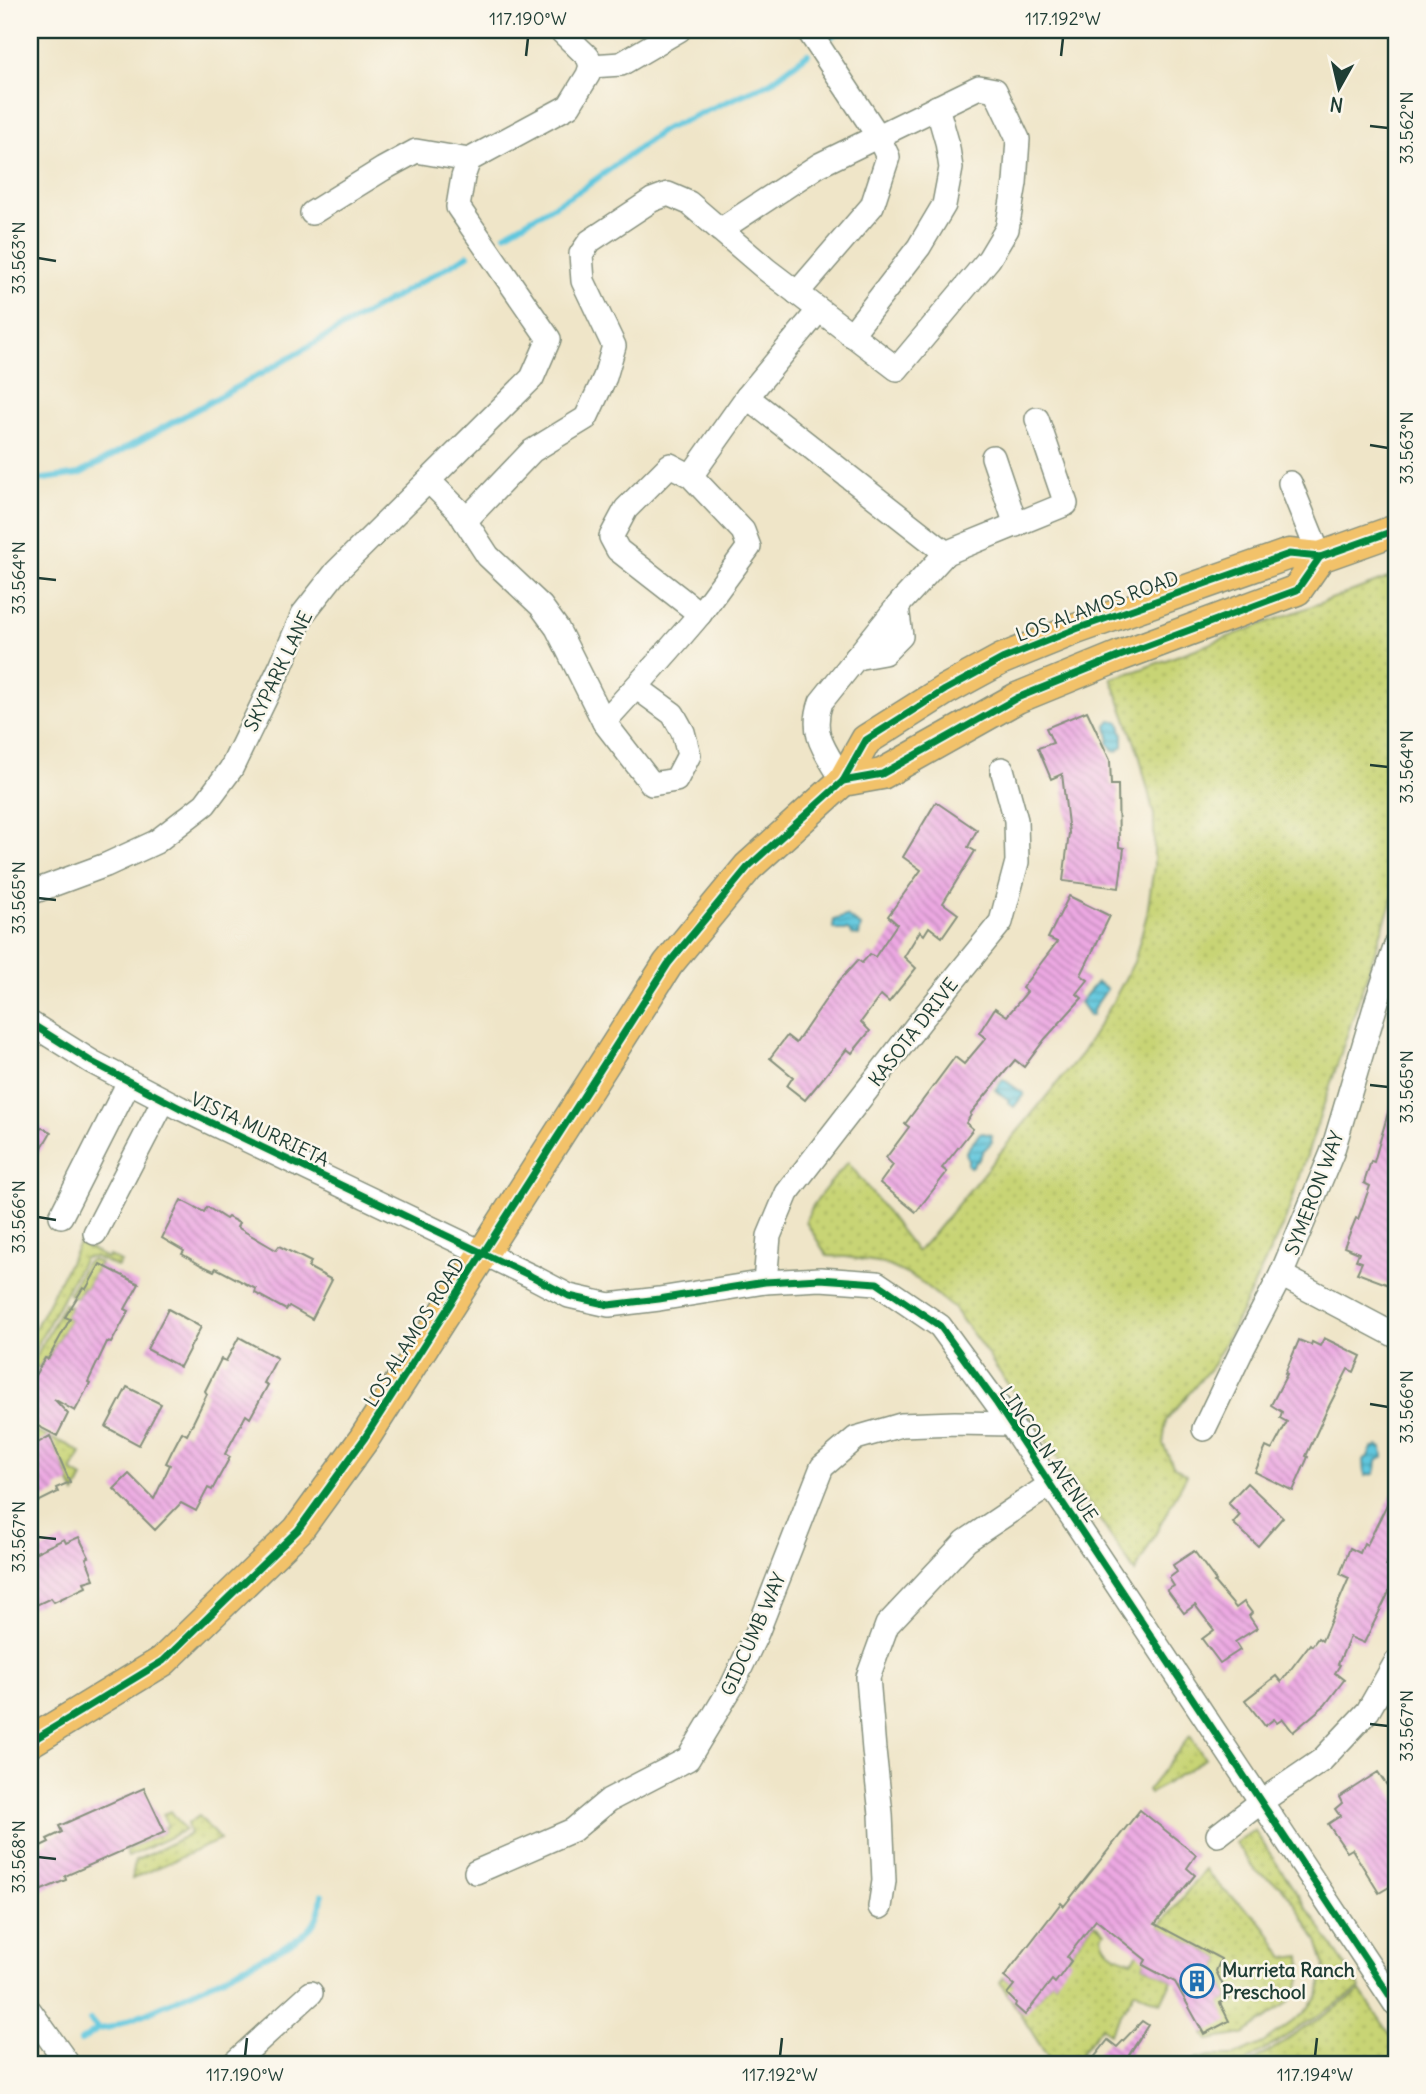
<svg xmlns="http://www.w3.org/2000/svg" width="1426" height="2094" viewBox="0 0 1426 2094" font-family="Delius,sans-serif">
<defs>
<pattern id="grass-dots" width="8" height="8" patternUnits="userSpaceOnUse" patternTransform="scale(1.75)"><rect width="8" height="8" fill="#c8d475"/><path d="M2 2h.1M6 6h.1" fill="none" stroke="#abb766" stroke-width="1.8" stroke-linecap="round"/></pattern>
<pattern id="water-rules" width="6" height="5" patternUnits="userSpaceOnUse" patternTransform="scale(1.75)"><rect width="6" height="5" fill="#61c7de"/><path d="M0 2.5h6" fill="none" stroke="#4fa3b5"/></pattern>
<pattern id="building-back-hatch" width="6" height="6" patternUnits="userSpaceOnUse" patternTransform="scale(1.75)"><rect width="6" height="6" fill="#eca8e2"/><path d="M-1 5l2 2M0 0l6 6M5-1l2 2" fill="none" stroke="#bf8ab8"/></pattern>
</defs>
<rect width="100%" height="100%" fill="#fbf7ec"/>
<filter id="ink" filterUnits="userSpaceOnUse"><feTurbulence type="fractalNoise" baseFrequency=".0143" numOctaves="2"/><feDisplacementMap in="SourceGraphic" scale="14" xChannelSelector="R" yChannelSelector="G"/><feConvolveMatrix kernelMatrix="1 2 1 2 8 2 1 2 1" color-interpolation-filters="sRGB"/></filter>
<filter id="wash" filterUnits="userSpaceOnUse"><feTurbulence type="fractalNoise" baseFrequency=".00686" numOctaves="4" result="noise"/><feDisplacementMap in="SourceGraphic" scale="28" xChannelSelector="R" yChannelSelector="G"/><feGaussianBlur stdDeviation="1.57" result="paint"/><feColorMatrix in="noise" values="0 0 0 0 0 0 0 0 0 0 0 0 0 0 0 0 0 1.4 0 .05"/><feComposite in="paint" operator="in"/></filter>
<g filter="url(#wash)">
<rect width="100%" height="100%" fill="#efe5c8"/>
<g fill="url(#grass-dots)" stroke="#748854" stroke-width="2">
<path d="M 1396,575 L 1396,888 L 1286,1218 L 1240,1314 L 1213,1365 L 1166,1421 L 1163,1444 L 1173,1466 L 1187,1475 L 1135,1572 L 981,1345 L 953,1308 L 917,1279 L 883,1263 L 846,1257 L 827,1256 L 806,1222 C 809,1204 836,1177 848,1162 L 917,1252 L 935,1232 L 1082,1053 L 1112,1003 L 1134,962 L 1147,914 L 1154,866 L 1154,815 L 1139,754 L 1111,678 L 1136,671 Z"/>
<polygon points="79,1243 108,1259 109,1256 121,1262 117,1267 95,1257 84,1258 30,1358 30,1338"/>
<polygon points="91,1260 100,1263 86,1289 82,1288 76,1298 69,1294 85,1264"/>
<polygon points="64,1304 71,1307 66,1317 70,1319 48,1359 45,1358 39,1368 32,1364"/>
<polygon points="30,1430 68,1445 81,1453 71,1471 83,1478 75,1494 61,1461 34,1444 30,1447"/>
<polygon points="1190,1736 1205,1759 1149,1794 1147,1791"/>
<polygon points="171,1811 185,1830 128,1857 125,1850 164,1832 163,1828 168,1826 163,1814"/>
<polygon points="199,1816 220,1840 132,1879 135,1861 190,1834 187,1824"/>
<polygon points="1254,1830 1361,1988 1243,2064 1188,2064 1197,2059 1211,2056 1234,2056 1263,2043 1303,2014 1318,1996 1325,1966 1317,1941 1295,1904 1281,1886 1256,1871 1235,1843"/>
<path d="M 1205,1869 C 1221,1891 1235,1899 1255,1916 C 1267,1927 1276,1944 1284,1958 L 1301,1956 L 1302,1970 L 1298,1987 L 1289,2002 L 1244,2034 L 1208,2040 L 1204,2034 L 1220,2003 L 1229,1998 L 1216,1971 L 1221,1959 L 1163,1929 L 1143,1965 L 1172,1980 L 1161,2003 L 1135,1991 L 1109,2034 L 1102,2027 L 1081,2053 L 1094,2064 L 1052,2064 L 1000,1982 L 1004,1977 L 1035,2002 L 1052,1980 L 1055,1983 L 1067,1957 L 1094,1923 L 1105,1932 L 1102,1936 C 1104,1952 1119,1957 1132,1961 Z"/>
<polygon points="1361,1991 1396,2043 1396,2064 1250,2064"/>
</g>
<g fill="url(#water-rules)" stroke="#408289" stroke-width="2">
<polygon points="1111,720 1119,722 1123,735 1123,746 1118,751 1113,750 1108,743 1109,736 1107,726"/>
<polygon points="846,916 861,926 859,936 852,935 848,930 837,930 833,928 834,920"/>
<polygon points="1097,982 1107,989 1094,1008 1092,1015 1089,1015 1080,1002"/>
<polygon points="1003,1079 1024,1094 1014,1107 1008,1102 1009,1100 995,1090"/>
<path d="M 983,1133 L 991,1135 L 992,1142 L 983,1151 L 978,1161 L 975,1162 L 973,1166 L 970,1167 L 968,1165 L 968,1160 L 966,1152 C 969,1145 975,1142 979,1134 Z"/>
<polygon points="1378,1446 1382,1448 1383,1457 1377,1461 1376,1470 1374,1474 1365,1476 1364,1459 1368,1457 1372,1448"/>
</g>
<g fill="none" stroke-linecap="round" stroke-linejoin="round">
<g stroke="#61c7de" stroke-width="6">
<polyline points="829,38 840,30"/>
<polyline points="505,234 584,188 663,130 771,82 808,54"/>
<polyline points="30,481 79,474 266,371 468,255"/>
<path d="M 90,2020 L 98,2029 L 112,2027 C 160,2008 207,1986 253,1962 C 271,1953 294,1944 309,1929 C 318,1920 321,1908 322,1895"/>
<polyline points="81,2041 98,2029"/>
</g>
</g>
<g id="blocks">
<g fill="url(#building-back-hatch)">
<polygon points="1087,711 1110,760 1111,785 1118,785 1119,847 1124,848 1119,888 1063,881 1069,833 1062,774 1051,779 1038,748 1053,743 1046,728"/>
<polygon points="936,802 977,830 968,847 975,851 943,903 958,914 942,937 929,927 924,935 920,931 904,957 916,968 889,1002 881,995 861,1022 870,1031 852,1053 847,1049 805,1100 787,1086 793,1077 770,1058 787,1036 796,1043 837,983 858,960 862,963 870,954 875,957 897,924 888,916 921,870 903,857"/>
<polygon points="1069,896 1110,916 1081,975 1088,980 1077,994 1082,998 1045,1039 1024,1067 1015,1060 970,1114 971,1115 966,1123 973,1129 942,1168 947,1172 916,1212 880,1183 893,1165 886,1158 909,1127 905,1124 955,1057 964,1064 986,1038 979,1033 995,1008 1007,1016 1027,992 1022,988 1057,942 1048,938"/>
<polygon points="1392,1099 1396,1099 1396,1281 1392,1279 1389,1285 1357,1273 1362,1262 1356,1260 1359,1253 1344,1247 1356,1218 1358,1219 1370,1186 1364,1183 1371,1161 1374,1162"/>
<polygon points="30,1122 51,1132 30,1168"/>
<polygon points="181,1200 204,1212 207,1207 226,1219 228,1217 239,1223 237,1227 276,1250 279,1246 311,1262 308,1267 332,1280 312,1319 289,1306 286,1310 255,1293 256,1289 216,1268 214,1271 201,1265 182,1254 184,1251 162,1238"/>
<polygon points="100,1264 139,1284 125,1309 129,1311 111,1343 107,1342 88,1382 90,1383 75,1411 54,1399 68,1414 57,1436 30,1422 30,1384 45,1358 48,1359 70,1319 65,1317 83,1288 86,1289"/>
<polygon points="168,1309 201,1327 180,1367 147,1349"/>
<polygon points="239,1337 277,1358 264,1383 268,1385 250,1418 246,1415 225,1454 230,1457 212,1490 208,1488 196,1511 181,1503 155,1530 114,1489 129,1474 154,1499 170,1465 166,1463 172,1451 182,1432 187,1435 207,1394 205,1391 221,1359 226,1361"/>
<polygon points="1324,1338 1361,1356 1354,1372 1348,1369 1327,1410 1306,1456 1308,1457 1293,1491 1255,1472 1266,1447 1272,1450 1287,1422 1280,1418 1282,1412 1271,1405 1287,1374 1285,1373 1299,1340 1311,1345 1312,1342 1320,1346"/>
<polygon points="127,1387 161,1404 139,1445 106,1427"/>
<polygon points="50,1436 70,1482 56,1488 58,1492 30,1506 30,1447"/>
<polygon points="1247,1483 1283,1517 1258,1546 1233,1523 1240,1515 1228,1503"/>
<polygon points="1396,1486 1396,1544 1386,1566 1393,1569 1390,1575 1396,1578 1364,1643 1350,1637 1338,1664 1340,1665 1335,1673 1344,1680 1325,1705 1293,1732 1283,1719 1277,1723 1274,1719 1265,1726 1245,1700 1276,1676 1281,1682 1310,1644 1312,1646 1318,1638 1322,1641 1349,1578 1340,1574 1350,1548 1360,1553 1364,1543 1367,1545"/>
<polygon points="79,1537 89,1557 86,1558 94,1579 84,1582 86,1587 54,1602 51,1598 30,1608 30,1555 64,1539 66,1543"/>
<polygon points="1194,1551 1216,1581 1214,1582 1236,1608 1244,1602 1252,1613 1249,1616 1257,1628 1235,1642 1240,1650 1220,1663 1202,1639 1214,1630 1195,1605 1184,1613 1167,1590 1174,1586 1169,1578 1177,1572 1173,1565"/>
<polygon points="1378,1772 1396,1799 1396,1883 1379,1893 1352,1849 1347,1852 1328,1824 1340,1816 1335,1809 1342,1803 1339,1797"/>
<polygon points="144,1788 165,1832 65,1876 66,1880 30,1895 30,1851 49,1842 47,1839 62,1832 59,1826"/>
<polygon points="1140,1810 1196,1855 1187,1868 1195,1875 1155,1924 1221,1959 1216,1971 1229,1998 1220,2003 1229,2021 1204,2034 1175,1982 1143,1965 1146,1960 1096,1920 1067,1957 1071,1961 1055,1983 1052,1980 1025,2015 1015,2006 1016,2003 1007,1994 1014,1985 1004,1977 1061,1903 1064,1906"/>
<polygon points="1142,2021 1148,2025 1129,2055 1140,2064 1089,2064 1108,2040 1117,2047"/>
</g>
</g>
</g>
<g filter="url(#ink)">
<use href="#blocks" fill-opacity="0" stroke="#87917e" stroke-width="2"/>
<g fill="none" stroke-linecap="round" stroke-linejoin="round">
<defs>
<g id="minor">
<polyline points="591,66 621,64 679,30"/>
<polyline points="312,213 383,169 416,151 469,160"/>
<polyline points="797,293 872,206 888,157 878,136 808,30"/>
<polyline points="851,335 919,247 944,205 951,168 947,142 937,107"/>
<polyline points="747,397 819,310"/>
<polyline points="993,457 1016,525"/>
<polyline points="691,476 743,531 749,547 700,614 618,550 611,537 626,509 670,465 691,476 747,397 946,553"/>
<polyline points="429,481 458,510 488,556 541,606 557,628 604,722"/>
<polyline points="1290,483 1320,557"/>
<polyline points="465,521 532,451 586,418 605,377 614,346 583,281 581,254 590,241 652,200 668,194 689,203 767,270 897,369 989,259 1007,229 1015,183 1018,139 995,90 979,87 819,165 720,230"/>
<polyline points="856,658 884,653 901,636 897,607"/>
<path d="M 636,687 L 673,714 L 683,732 L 689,755 L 676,780 L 652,784 L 604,722 C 637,686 669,651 700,614"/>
<path d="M 843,781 C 827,752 809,736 821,702 L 901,602 L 946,553 L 1066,504 L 1037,419"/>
<polyline points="30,893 106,865 156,842 205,804 231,769 281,666 303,614 336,572 532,378 549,339 458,207 463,177 469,160 569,106 588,75 591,66 588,57 560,30"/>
<polyline points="30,1023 92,1062 180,1108 531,1276 569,1296 609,1305 659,1299 765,1282 820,1279 877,1283 940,1326 997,1404 1396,2005"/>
<polyline points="61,1216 129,1082"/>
<polyline points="95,1233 164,1100"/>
<polyline points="1281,1275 1396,1336"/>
<polyline points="765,1282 769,1236 787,1193 922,1019 1001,922 1017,862 1016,820 1002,769"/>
<polyline points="1204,1429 1243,1348 1281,1275 1332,1153 1377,1001 1396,945"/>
<polyline points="1218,1835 1262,1801 1322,1760 1368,1711 1396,1662"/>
<polyline points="476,1872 573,1830 609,1800 688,1759 732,1686 757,1633 822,1467 856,1438 901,1425 955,1423 1011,1424"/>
<polyline points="880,1907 884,1881 881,1814 874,1750 868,1677 887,1625 966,1541 1051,1484"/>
<polyline points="30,2011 68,2064"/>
<polyline points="233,2064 311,1993"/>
</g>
<g id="major">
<polyline points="843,781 882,774 1017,698 1120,656 1297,590 1320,557"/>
<polyline points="30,1742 163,1661 298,1530 364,1439 668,964 748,867 843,781 866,740 945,690 1002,659 1076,629 1289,554 1320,557 1396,530"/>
</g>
</defs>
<use href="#minor" stroke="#87917e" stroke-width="26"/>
<use href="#major" stroke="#87917e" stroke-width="33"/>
<use href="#minor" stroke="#fff" stroke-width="23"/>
<use href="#major" stroke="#f2c26a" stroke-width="30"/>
<defs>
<g id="cycleway">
<polyline points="843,781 882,774 1017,698 1120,656 1297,590 1320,557"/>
<polyline points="30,1023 92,1062 180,1108 531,1276 569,1296 609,1305 659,1299 765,1282 820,1279 877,1283 940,1326 997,1404 1396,2005"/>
<polyline points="30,1742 163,1661 298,1530 364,1439 668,964 748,867 843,781 866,740 945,690 1002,659 1076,629 1289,554 1320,557 1396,530"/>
</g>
</defs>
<use href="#cycleway" stroke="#fbf7ec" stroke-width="11"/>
<use href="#cycleway" stroke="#00873e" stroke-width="7"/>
</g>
</g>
<path fill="none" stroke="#1f3d34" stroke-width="2.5" d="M 526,56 L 528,38M 1061,56 L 1063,38M 1370,126 L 1388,128M 38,258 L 56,261M 1370,445 L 1388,448M 38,578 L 56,580M 1370,765 L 1388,767M 38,898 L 56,900M 1370,1085 L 1388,1087M 38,1217 L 56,1220M 1370,1404 L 1388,1407M 38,1537 L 56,1539M 1370,1724 L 1388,1726M 38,1857 L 56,1859M 245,2056 L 247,2038M 780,2056 L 782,2038M 1315,2056 L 1317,2038"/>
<defs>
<symbol id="building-ring" viewBox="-11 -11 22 22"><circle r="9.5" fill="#fbf7ec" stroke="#1f6fb2" stroke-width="1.5"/><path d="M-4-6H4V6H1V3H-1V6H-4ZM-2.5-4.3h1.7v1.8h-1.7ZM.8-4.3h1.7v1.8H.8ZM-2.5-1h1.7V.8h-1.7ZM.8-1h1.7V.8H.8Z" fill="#1f6fb2"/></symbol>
</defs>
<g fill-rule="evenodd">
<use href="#building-ring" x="1178" y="1962" width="38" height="38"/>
</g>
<g text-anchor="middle" stroke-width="5" stroke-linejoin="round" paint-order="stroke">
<g font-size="19" fill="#1f3d34" stroke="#fbf7ec">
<text transform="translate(1097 606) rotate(-20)" y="7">LOS ALAMOS ROAD</text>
<text transform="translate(278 671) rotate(-64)" y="7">SKYPARK LANE</text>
<text transform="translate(913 1032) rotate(-52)" y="7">KASOTA DRIVE</text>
<text transform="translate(260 1129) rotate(25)" y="7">VISTA MURRIETA</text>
<text transform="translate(1314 1193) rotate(-69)" y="7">SYMERON WAY</text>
<text transform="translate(414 1332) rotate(-58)" y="7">LOS ALAMOS ROAD</text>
<text transform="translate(1049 1454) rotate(56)" y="7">LINCOLN AVENUE</text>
<text transform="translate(753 1634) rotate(-66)" y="7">GIDCUMB WAY</text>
</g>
<g font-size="19" font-weight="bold" fill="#1f3d34" stroke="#fbf7ec" text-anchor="start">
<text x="1222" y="1977">Murrieta Ranch<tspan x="1222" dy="22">Preschool</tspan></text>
</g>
</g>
<rect width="1426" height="2094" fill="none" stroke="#fbf7ec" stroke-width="77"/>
<g transform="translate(1339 88) rotate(188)" stroke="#fbf7ec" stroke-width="5" paint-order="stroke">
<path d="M0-5L12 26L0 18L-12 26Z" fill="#1f3d34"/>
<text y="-10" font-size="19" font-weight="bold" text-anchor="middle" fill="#1f3d34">N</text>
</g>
<rect x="38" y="38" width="1350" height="2018" fill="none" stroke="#1f3d34" stroke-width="2.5"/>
<g font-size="18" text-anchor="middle" fill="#1f3d34">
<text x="528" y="25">117.190°W</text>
<text x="1063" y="25">117.192°W</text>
<text transform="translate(1407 128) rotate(-90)" y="6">33.562°N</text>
<text transform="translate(19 258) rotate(-90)" y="6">33.563°N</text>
<text transform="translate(1407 448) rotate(-90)" y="6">33.563°N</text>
<text transform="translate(19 578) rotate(-90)" y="6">33.564°N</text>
<text transform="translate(1407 767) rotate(-90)" y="6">33.564°N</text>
<text transform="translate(19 898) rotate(-90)" y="6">33.565°N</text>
<text transform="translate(1407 1087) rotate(-90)" y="6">33.565°N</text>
<text transform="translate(19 1217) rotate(-90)" y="6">33.566°N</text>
<text transform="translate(1407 1407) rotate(-90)" y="6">33.566°N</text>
<text transform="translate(19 1537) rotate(-90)" y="6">33.567°N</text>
<text transform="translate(1407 1726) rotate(-90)" y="6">33.567°N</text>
<text transform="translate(19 1857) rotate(-90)" y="6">33.568°N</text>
<text x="245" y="2081">117.190°W</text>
<text x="780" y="2081">117.192°W</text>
<text x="1315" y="2081">117.194°W</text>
</g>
</svg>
